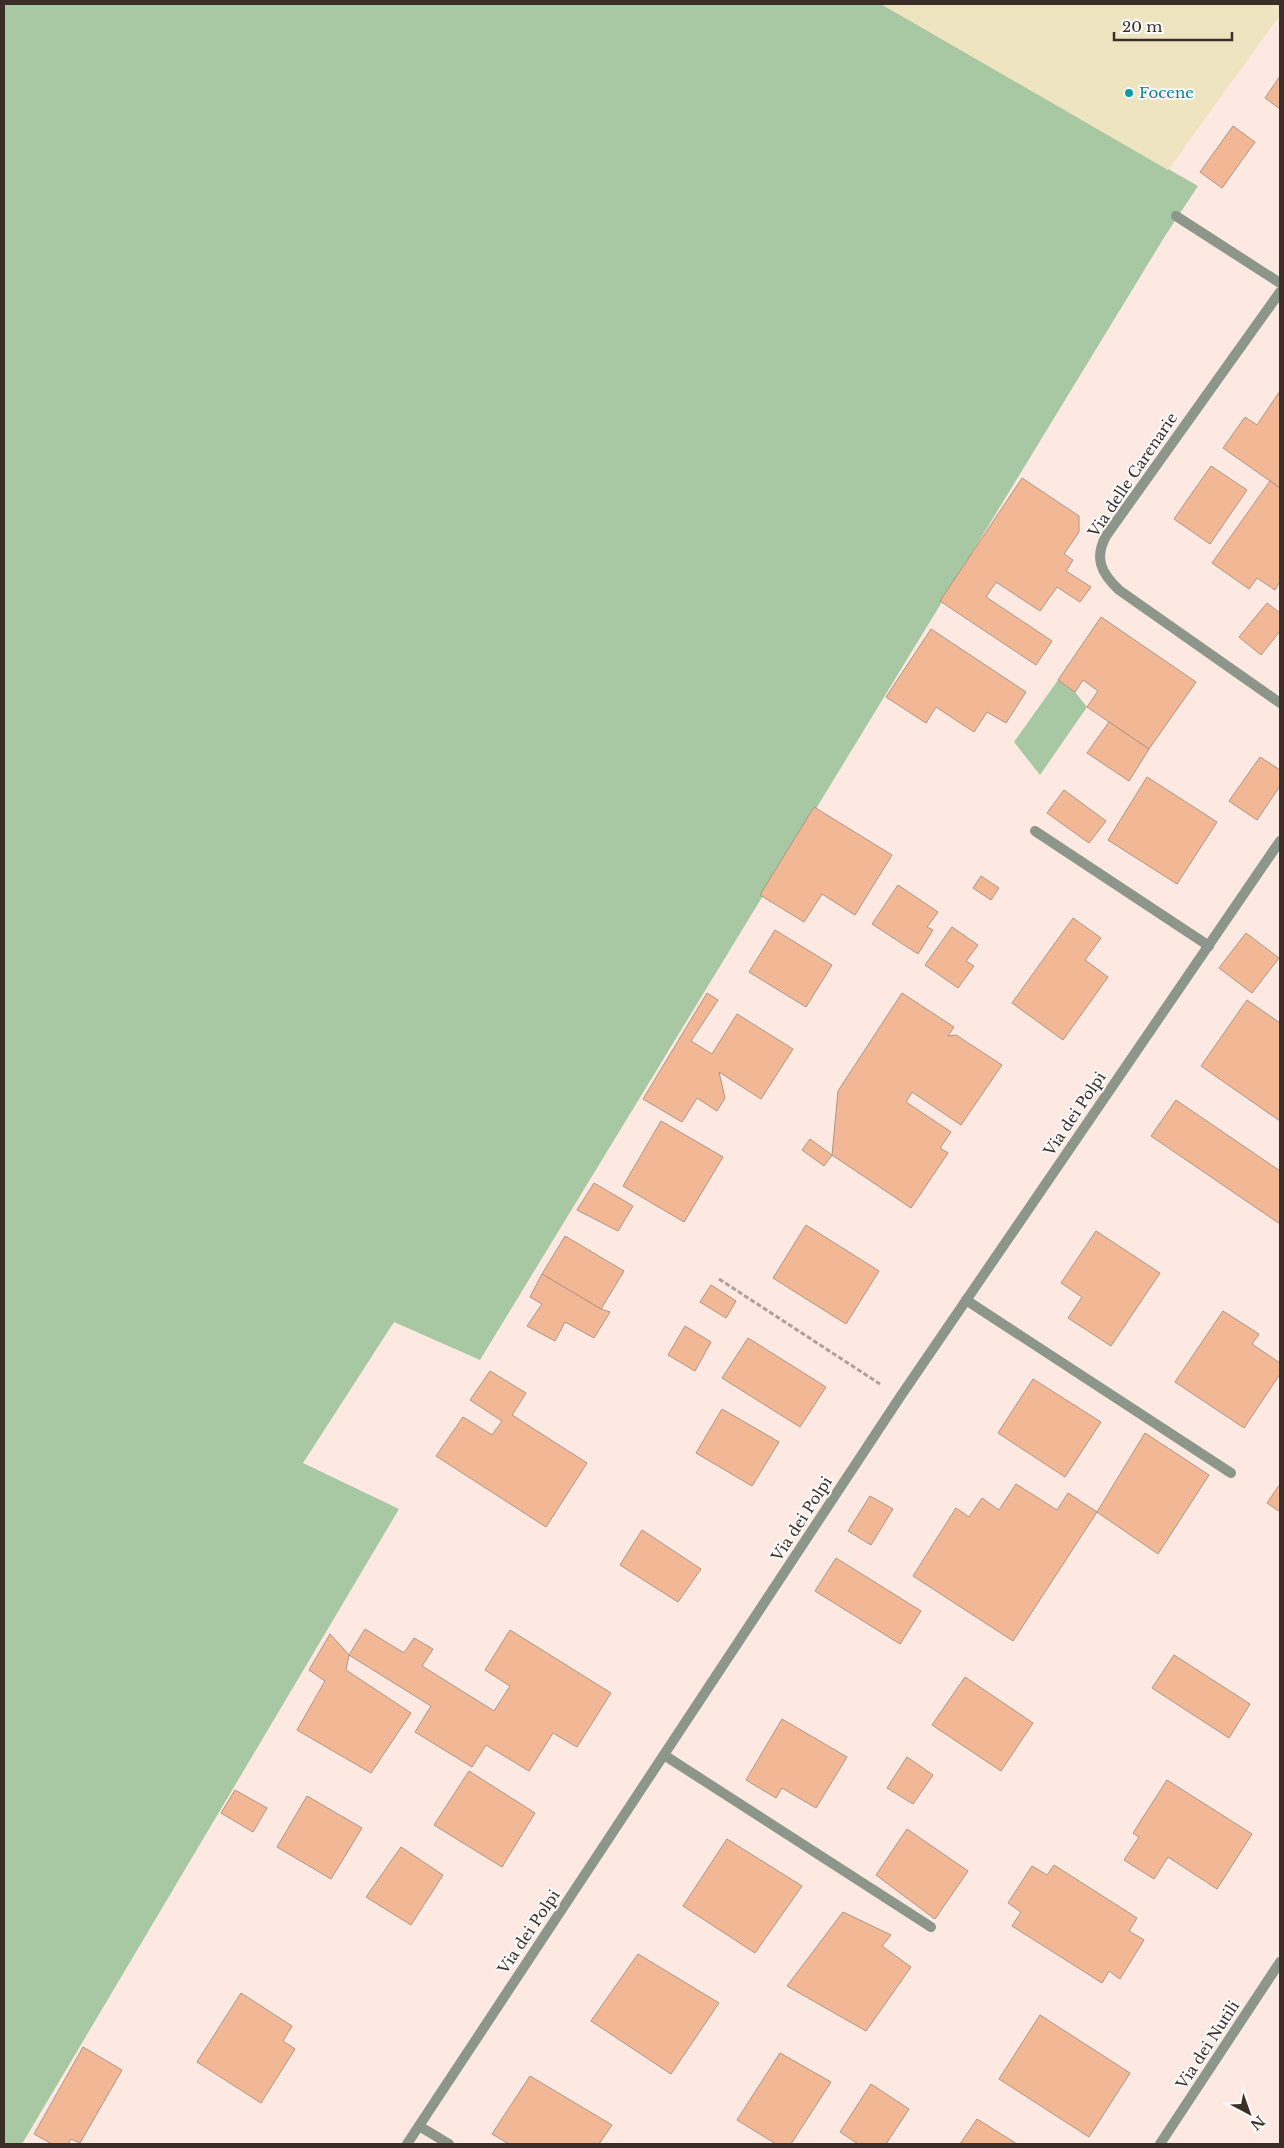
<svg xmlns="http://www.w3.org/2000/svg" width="1284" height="2148" viewBox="0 0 1284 2148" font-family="'Libre Baskerville',serif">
<rect width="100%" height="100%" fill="#fde9e1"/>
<g fill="#a7c8a3">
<polygon points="4,4 881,4 1198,186 1165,236 480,1360 394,1322 303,1463 399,1509 22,2144 4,2144"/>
<polygon points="1058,680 1075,692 1087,707 1040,775 1014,742"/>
</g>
<polygon fill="#eee4bf" points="881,4 1280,4 1280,15 1168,170"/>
<g fill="#f2b896" stroke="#b19484">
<polygon points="1280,76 1280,109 1265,98"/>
<polygon points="1233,126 1255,142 1222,188 1200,172"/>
<polygon points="1280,391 1280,488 1223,448 1245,417 1257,425"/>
<polygon points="1211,466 1247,490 1210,544 1174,519"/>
<polygon points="1022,478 1079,516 1079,532 1064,554 1073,560 1066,571 1091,587 1080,602 1057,587 1040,611 996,582 986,597 1052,641 1036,665 940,601"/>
<polygon points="1270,481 1280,488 1280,581 1275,590 1257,578 1249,589 1212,563"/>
<polygon points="1267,603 1280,613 1280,631 1261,655 1239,637"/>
<polygon points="1101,617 1196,682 1149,749 1087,707 1098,691 1083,680 1075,692 1058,680"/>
<polygon points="931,629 1026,692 1006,723 987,712 974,732 936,707 926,723 886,697"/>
<polygon points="1109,722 1149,749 1129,781 1087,753"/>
<polygon points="1260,757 1280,770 1280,786 1257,820 1229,801"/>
<polygon points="1147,777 1217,822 1177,884 1108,840"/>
<polygon points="1064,790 1106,821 1089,843 1047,813"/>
<polygon points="814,807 892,855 855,915 822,894 804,922 760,895"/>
<polygon points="981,876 999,888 991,900 973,888"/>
<polygon points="898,885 938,912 927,927 933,930 918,954 872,924"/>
<polygon points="1073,918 1101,938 1085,960 1108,977 1063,1040 1012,1003"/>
<polygon points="952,927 978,945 966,961 974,966 958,988 925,965"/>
<polygon points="775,930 832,965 806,1007 749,972"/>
<polygon points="1246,933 1279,958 1252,993 1219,968"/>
<polygon points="707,993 718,1000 691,1041 712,1054 737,1014 793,1049 761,1099 719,1072 725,1098 717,1111 697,1098 682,1122 643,1099"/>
<polygon points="902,993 954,1027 948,1036 956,1035 1002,1065 961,1125 912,1092 906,1102 951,1132 940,1148 948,1153 911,1208 832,1155 838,1091"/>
<polygon points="1247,1000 1280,1023 1280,1121 1201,1066"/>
<polygon points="1176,1100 1280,1171 1280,1224 1151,1136"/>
<polygon points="661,1121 723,1157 684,1222 623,1186"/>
<polygon points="810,1139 832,1155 824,1166 802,1150"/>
<polygon points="594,1183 633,1206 618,1231 577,1210"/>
<polygon points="806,1225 879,1271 846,1324 773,1278"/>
<polygon points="1096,1231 1160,1273 1111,1346 1068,1318 1082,1297 1061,1283"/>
<polygon points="565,1236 624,1271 601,1309 542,1274"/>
<polygon points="542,1274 601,1309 610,1312 594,1338 565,1322 555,1341 527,1326 542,1304 530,1297"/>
<polygon points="711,1285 736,1301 726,1318 700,1302"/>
<polygon points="1223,1311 1259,1334 1252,1344 1280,1363 1280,1374 1244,1428 1175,1382"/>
<polygon points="685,1326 711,1342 695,1371 668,1355"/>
<polygon points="748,1338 826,1387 800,1427 722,1378"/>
<polygon points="490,1371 526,1393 512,1415 587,1463 546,1527 436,1456 463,1417 492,1435 502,1421 470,1400"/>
<polygon points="1033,1379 1101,1422 1065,1477 998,1433"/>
<polygon points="722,1409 779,1442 752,1486 696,1453"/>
<polygon points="1145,1433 1209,1475 1158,1554 1097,1512"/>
<polygon points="1016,1484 1057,1510 1068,1493 1097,1512 1013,1641 913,1576 956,1508 969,1517 982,1498 999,1510"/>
<polygon points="1280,1484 1280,1512 1267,1503"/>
<polygon points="870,1496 893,1509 871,1545 848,1531"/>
<polygon points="642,1530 701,1569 678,1602 620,1565"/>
<polygon points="836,1558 921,1611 900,1644 815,1591"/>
<polygon points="365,1629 404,1653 414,1638 433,1649 422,1666 494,1711 510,1686 485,1670 510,1630 611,1693 577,1747 553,1733 529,1771 486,1745 472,1767 415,1732 431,1706 349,1655"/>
<polygon points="330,1634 349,1655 346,1670 411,1713 371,1773 297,1730 325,1681 309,1670"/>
<polygon points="1174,1655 1250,1704 1229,1738 1152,1688"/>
<polygon points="965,1677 1033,1723 1001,1771 932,1725"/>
<polygon points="782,1719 847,1757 816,1808 782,1788 776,1798 746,1780"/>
<polygon points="907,1757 933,1775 913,1804 887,1788"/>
<polygon points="469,1771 535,1813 502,1867 434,1825"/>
<polygon points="1167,1780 1252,1834 1217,1889 1168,1857 1154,1879 1124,1860 1139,1837 1133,1833"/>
<polygon points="235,1790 267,1808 253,1832 221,1813"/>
<polygon points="307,1796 362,1828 331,1879 277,1847"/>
<polygon points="907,1829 968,1871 935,1919 876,1875"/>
<polygon points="727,1839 802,1886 755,1953 683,1906"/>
<polygon points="401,1847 443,1875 411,1925 366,1897"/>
<polygon points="1054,1865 1137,1918 1129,1931 1144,1940 1120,1979 1109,1971 1102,1983 1012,1926 1021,1912 1008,1903 1032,1866 1047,1875"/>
<polygon points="843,1912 891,1935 882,1946 911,1967 866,2031 787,1986"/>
<polygon points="638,1954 719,2003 671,2074 591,2021"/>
<polygon points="241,1993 292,2026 283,2041 295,2049 261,2103 197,2062"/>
<polygon points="1040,2015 1130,2073 1089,2137 999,2079"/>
<polygon points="83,2047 122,2070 80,2143 71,2139 68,2144 52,2144 34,2134"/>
<polygon points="780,2053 831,2082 791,2144 776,2144 737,2120"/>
<polygon points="530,2076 612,2125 599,2144 509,2144 492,2134"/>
<polygon points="871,2084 909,2109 886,2144 858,2144 840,2132"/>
<polygon points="977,2119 1017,2144 960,2144"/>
</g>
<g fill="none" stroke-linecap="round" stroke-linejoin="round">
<polyline stroke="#b19f99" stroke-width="3" stroke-dasharray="5 2.5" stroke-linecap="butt" points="719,1279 880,1384"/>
<g stroke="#8d968b" stroke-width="10">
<polyline points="1035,831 1209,946"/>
<polyline points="966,1300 1231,1473"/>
<polyline points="664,1755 931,1927"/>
<polyline points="419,2126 449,2144"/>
</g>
<g stroke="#8d968b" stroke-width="10">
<polyline points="1176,216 1280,283"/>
<path d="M 1280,292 L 1106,536 C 1094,558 1101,573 1119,590 L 1280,703"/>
<polyline points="407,2144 900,1397 1280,841"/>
<polyline points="1160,2144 1280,1962"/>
</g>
</g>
<circle fill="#0f9aa8" stroke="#fbfbfb" stroke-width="2" cx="1129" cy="93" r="5"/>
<g text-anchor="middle" stroke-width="4" stroke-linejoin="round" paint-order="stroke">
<g font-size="15" fill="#0d838f" stroke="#fbfbfb" text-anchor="start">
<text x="1139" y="98">Focene</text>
</g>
<g font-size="15" fill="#3b2e29" stroke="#fbfbfb">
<text transform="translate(1133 475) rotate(-56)" y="5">Via delle Carenarie</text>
<text transform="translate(1075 1114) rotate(-56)" y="5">Via dei Polpi</text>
<text transform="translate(802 1519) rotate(-57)" y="5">Via dei Polpi</text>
<text transform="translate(529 1932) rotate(-56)" y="5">Via dei Polpi</text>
<text transform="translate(1208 2045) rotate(-57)" y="5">Via dei Nutili</text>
</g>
</g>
<rect width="1284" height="2148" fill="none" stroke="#3b2e29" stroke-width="10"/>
<g transform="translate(1249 2113) rotate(139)" stroke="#fbfbfb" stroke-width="4" paint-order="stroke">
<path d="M0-4L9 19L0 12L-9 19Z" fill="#3b2e29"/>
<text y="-8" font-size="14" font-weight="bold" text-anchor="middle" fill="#3b2e29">N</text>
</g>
<path d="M1114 32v8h118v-8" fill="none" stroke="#3b2e29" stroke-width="2.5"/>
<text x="1122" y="32" font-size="15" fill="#3b2e29" stroke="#fbfbfb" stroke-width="4" paint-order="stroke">20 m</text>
</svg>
